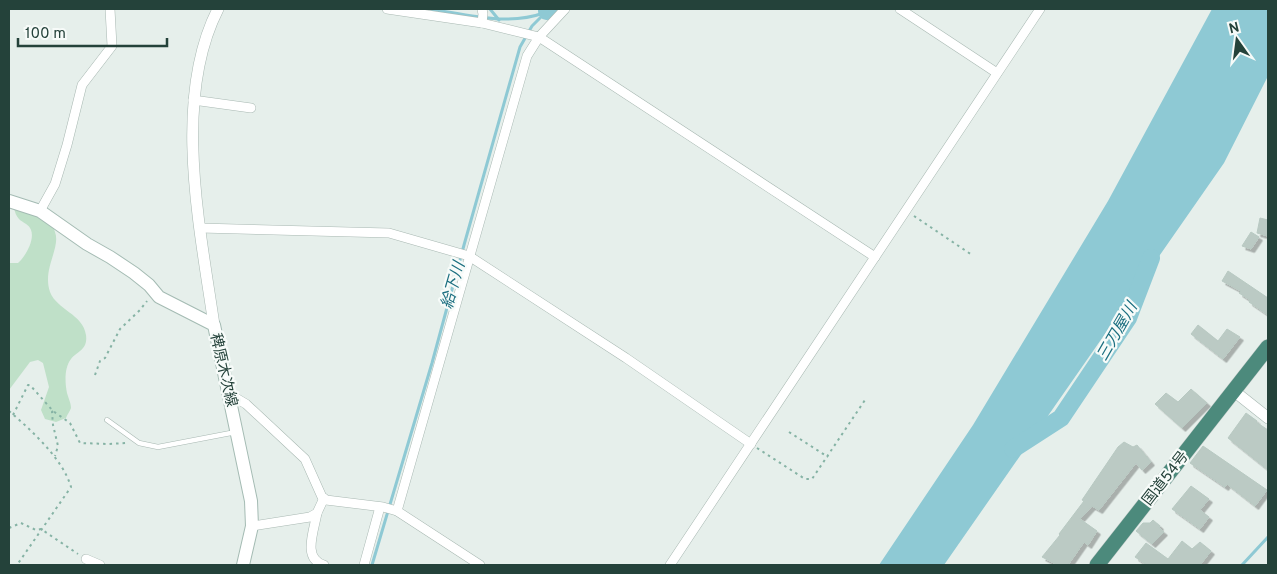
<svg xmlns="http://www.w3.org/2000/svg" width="1277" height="574" viewBox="0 0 1277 574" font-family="Overpass,'Noto Sans JP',sans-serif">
<defs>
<filter id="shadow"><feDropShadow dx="3.5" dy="3.5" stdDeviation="0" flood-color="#0004"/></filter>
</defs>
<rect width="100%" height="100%" fill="#e6efeb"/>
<path fill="#bfe0c8" d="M 14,208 L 50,221 C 52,225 54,228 55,232 C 61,248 42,269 50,292 C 57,310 83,314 86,335 C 88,350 77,351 71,359 C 64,368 65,383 67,393 C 68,397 71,403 71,408 C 70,411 67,415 66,418 L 56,422 L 45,419 L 41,410 L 49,387 L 43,363 L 38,360 L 30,362 L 9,390 L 9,263 L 18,263 C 25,257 35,240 31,230 C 29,224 23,223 19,219 C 16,216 15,212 14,208 Z"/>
<polygon fill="#8ec9d4" points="1212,9 1268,9 1268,76 1224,163 944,565 879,565 973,425 1108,201"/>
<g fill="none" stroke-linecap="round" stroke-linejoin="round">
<g stroke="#8ec9d4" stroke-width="3">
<path d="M 430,9 C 469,15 506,26 544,13"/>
<polyline points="490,9 499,20"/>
<polyline points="372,565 432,363 464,245 520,47 532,26 547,11"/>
<polyline points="1242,565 1268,537"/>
</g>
<g stroke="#8ec9d4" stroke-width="18">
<polyline points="547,11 550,9"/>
<polyline points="1013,449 1061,418 1128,318 1151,258"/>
</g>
</g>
<g fill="#bbcac4" stroke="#b8c9c2" filter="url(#shadow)">
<polygon points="1260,218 1268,220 1268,236 1257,233"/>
<polygon points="1251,232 1259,237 1251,249 1242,246"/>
<polygon points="1228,271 1268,298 1268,315 1249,302 1250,300 1239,293 1241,291 1222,281"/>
<polygon points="1198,325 1218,341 1227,329 1240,337 1223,359 1191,334"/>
<polygon points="1191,389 1207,403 1182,428 1155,404 1166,393 1178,402"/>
<polygon points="1246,413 1257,421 1256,422 1268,430 1268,470 1228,438"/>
<polygon points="1124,442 1133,447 1137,445 1151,462 1142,470 1136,463 1099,510 1092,506 1080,519 1097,531 1088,545 1084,542 1068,565 1058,565 1042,557 1060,535 1059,534 1084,501 1082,500 1118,447"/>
<polygon points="1203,446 1267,490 1255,506 1227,484 1225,487 1190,463"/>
<polygon points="1191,486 1209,499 1200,510 1209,517 1200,529 1172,509"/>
<polygon points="1153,520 1160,526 1159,528 1164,532 1152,544 1136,531 1143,523 1150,523"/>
<polygon points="1182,541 1192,549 1200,542 1211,551 1200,565 1147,565 1135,557 1146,543 1168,559"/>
</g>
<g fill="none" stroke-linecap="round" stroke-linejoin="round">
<defs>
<polyline id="service" points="107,420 139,443 158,447 236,432"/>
<g id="minor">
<polyline points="387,9 482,23 539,37 875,257"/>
<polyline points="482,9 483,14 482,23"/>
<polyline points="900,9 997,73"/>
<polyline points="193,100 251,108"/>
<polyline points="40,211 55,184 67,145 82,85 112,46 110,9"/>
<polyline points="200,228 389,233 469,256 626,358 751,444"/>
<polyline points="229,394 246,404 305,459 322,497 326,500 383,507 397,511 480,565"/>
<polyline points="397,511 527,56 539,37 565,9"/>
<path d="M 317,513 C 314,531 302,559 324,565"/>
<polyline points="252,526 310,517 317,513 324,498"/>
<polyline points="86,559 100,565"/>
<polyline points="364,565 380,507"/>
<polyline points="670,565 1040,9"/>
</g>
<g id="tertiary">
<path d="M 214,325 C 200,228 172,99 218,9"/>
<polyline points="1234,391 1268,418"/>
</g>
<polyline id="secondary" points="9,201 40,211 87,244 110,257 134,273 149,285 159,297 214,325 251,501 252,526 243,565"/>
<polyline id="trunk" points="1097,565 1268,347"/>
</defs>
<use href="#service" stroke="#a8b8b2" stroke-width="5.5"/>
<use href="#minor" stroke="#a8b8b2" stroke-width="10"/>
<use href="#tertiary" stroke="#a8b8b2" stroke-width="12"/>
<use href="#secondary" stroke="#a4bbb3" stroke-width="14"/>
<use href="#trunk" stroke="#c2cac8" stroke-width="16"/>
<g stroke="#86b3a5" stroke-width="2" stroke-dasharray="2.5 4" stroke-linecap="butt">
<polyline points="914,216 972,255"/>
<polyline points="95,375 100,361 105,358 120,329 140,310 147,301"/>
<path d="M 9,411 C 31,430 63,459 71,487 L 17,565"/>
<polyline points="53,411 52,412 53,425 58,446 55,456"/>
<polyline points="13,415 28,385 30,385 53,411 70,423 80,443 108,444 126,443"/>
<polyline points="789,432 828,457"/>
<polyline points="757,448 805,479 812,479 865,400"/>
<polyline points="9,528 21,523 36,530 41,529 78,554"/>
</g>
<use href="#service" stroke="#fff" stroke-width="4.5"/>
<use href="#minor" stroke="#fff" stroke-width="9"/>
<use href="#tertiary" stroke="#fff" stroke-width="11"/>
<use href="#secondary" stroke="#fff" stroke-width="12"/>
<use href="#trunk" stroke="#4c8a7c" stroke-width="15"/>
</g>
<g text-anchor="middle" stroke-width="4.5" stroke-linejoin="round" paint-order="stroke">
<g font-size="15" fill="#24423a" stroke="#f7fbf9">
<text transform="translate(224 370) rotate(77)" y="5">稗原木次線</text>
<text transform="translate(1165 478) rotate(-52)" y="5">国道54号</text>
</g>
<g font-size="16" font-style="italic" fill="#1c6f80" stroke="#f7fbf9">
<text transform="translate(452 285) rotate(-74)" y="6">給下川</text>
<text transform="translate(1116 331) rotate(-60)" y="6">三刀屋川</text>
</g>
</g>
<rect width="1277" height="574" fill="none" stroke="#24423a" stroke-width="20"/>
<g transform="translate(1237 40) rotate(346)" stroke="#f7fbf9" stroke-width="4" paint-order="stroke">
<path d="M0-4L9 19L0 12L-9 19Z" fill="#24423a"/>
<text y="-8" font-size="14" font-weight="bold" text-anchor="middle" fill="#24423a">N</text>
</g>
<path d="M18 38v8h149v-8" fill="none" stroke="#24423a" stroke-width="2.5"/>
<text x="25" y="38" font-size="15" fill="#24423a" stroke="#f7fbf9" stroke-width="4" paint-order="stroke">100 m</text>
</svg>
